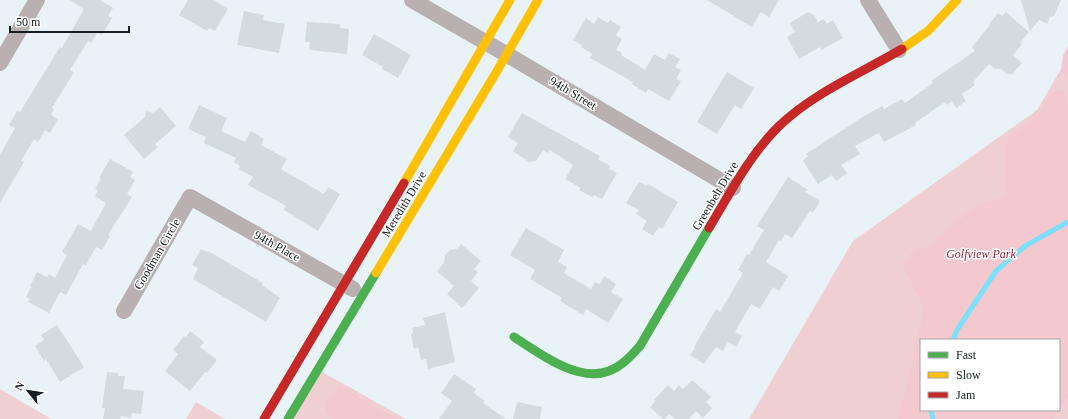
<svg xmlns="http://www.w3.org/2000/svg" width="1068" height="419" viewBox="0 0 1068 419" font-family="'Times New Roman',serif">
<rect width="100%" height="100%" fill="#e9f3f7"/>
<g fill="#f0cfd3" fill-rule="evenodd">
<path d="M 1068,57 L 1068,419 L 749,419 L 853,241 L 1037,110 ZM 921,340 L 1059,340 L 1059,410 L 921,410 Z"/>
<polygon points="317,369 406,419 288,419"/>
<polygon points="0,389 51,419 0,419"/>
<polygon points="196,402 225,419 186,419"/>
</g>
<g fill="#f3c8ce" fill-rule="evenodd">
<polygon points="1068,46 1068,79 1061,70 1063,56"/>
<path d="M 1058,90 L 1064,92 L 1068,107 L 1068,397 L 1053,419 L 898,419 L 911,371 L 924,308 L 902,263 L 916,248 L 931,247 L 973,207 L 1007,195 L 1005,146 L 1009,137 L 1038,115 L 1051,93 ZM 921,340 L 1059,340 L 1059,410 L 921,410 Z"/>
<path d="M 340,386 L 397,419 L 333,419 C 318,408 330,395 340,386 Z"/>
</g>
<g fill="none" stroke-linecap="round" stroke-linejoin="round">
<g stroke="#7cdffc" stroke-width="5">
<polyline points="953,340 957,330 996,271 1025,246 1068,222"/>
<polyline points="931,410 933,419"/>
</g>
</g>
<g fill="#d2dcdf">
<polygon points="70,0 100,0 113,8 108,16 112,18 102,35 97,33 91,43 88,41 70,70 74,72 52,108 54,109 51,115 58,119 50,133 45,130 38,142 34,139 21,161 24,162 0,203 0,155 15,128 9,125 17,111 20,112 60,47 62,48 84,9"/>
<polygon points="188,0 214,0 228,9 215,31 209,28 207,31 179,15"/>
<polygon points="707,0 779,0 769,17 761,12 752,27"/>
<polygon points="1021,0 1061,0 1054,16 1050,17 1047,24 1039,20 1030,31"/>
<polygon points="244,11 264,15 263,20 285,24 279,53 237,45"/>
<polygon points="808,12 814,15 818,22 824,19 827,24 833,20 843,38 821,50 820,47 799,59 787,37 795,32 790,23"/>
<polygon points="1006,12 1029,32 1020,43 1022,44 1013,55 1022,63 1012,74 1007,74 1001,69 995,69 989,64 973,82 975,85 962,94 966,101 956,108 952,101 947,105 945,102 915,123 916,125 884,142 879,133 855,146 860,154 841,165 847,173 836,181 832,175 818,184 803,161 808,156 806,154 861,118 882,106 884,109 902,99 905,103 933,83 931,81 975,51 972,47 990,25 989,24 998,13 1002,16"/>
<polygon points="598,17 608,23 610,20 621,27 616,35 622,39 616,50 622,53 621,55 645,70 654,54 665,60 669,53 680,59 675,67 681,70 676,79 681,81 669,101 648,89 646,93 632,84 633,82 590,58 592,54 581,47 582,45 573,40 586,18 594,24"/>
<polygon points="307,22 340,24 340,28 349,29 347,54 309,50 310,42 305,42"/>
<polygon points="374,34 411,55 398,78 382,69 383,67 362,55"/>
<polygon points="727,72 754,88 741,109 735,105 717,134 697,122"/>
<polygon points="199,105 227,118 221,131 245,142 251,131 264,139 261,145 287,159 281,169 324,194 328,187 340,194 318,231 284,210 286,206 248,185 253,177 239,169 240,166 234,162 236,158 204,143 206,137 188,129"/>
<polygon points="160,107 176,126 155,144 158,147 144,159 124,135 145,117 146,111 153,113"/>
<polygon points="522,113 600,156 598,159 610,166 609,169 617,173 602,199 594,195 592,197 579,190 581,188 565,179 573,165 550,150 548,153 543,150 536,161 529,162 513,151 518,143 508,137"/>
<polygon points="110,159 133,172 130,177 135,180 127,194 132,197 108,235 110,236 102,250 96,247 86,265 83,264 66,295 60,292 49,313 28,302 30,299 26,297 31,287 30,286 37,272 47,277 49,274 55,278 67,255 62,252 78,224 91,231 106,203 95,196 98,190 95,189 101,179 99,178"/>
<polygon points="788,177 808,190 805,192 820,201 813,213 810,211 792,238 785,234 781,241 779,240 766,262 788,276 779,291 773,287 760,309 751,304 735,332 742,336 736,347 728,342 723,351 716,347 704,364 690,355 695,348 694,347 716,309 720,312 743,273 738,270 747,254 749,255 764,230 757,226"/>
<polygon points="639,182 647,186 648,184 678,202 662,229 659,227 653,236 642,229 647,221 636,214 639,210 626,203"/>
<polygon points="526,228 564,250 558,262 567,267 564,273 591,289 595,282 600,284 604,276 616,284 611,292 623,299 608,323 586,309 583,315 560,301 562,298 530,279 535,270 510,255"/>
<polygon points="461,244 481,261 474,269 478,272 471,281 479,288 462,308 447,294 454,286 437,271 444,263 445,255 450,250 457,249"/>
<polygon points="201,249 207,252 208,251 263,283 262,285 280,298 266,322 193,279 198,268 192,265"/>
<polygon points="445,312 455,362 428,369 426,359 421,360 418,347 414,349 411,334 413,333 412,328 425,325 423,318"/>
<polygon points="57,325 84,367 60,382 46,359 44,361 35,346 44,340 41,335"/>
<polygon points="190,331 204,342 200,347 217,360 207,373 205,372 190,391 165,371 178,354 173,350 184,336 186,337"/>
<polygon points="107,372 118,373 118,376 125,376 123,389 144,391 141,414 132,413 131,418 121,416 120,419 103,419 105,408 102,408"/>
<polygon points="454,374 476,389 474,393 485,401 483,403 506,419 439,419 452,401 441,393"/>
<polygon points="692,380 711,397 706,402 712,408 703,418 696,411 689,419 675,419 669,414 665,419 663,419 650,407 656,401 654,400 668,385 674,391 679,385 683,389"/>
<polygon points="517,402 542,407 540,419 513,419"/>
</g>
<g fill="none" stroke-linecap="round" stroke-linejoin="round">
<g stroke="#b9b0b1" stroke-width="16">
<polyline points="412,0 506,54 733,188"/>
<polyline points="868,0 899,50"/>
<polyline points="0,63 37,0"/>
<polyline points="124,311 190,197 353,289"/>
</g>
<g stroke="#4caf50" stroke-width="9">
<path d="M 514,337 C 539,353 578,383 609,371 C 622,366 631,356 640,346 L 709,228"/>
<polyline points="288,419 376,273"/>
</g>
<g stroke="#ffc107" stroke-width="9">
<polyline points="902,49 928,31 957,0"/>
<polyline points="404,183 510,0"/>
<polyline points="376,273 497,71 538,0"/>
</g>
<g stroke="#c62828" stroke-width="9">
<path d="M 709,228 C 730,193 749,156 778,127 C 813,93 861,73 902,49"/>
<polyline points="264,419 404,183"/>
</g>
</g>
<g text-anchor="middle" stroke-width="3" stroke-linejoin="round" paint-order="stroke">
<g font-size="12" fill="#151d20" stroke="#fff">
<text transform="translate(573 93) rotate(31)" y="4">94th Street</text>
<text transform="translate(715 196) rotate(-59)" y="4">Greenbelt Drive</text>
<text transform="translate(404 204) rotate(-59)" y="4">Meredith Drive</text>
<text transform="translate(277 246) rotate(29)" y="4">94th Place</text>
<text transform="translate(157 254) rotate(-60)" y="4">Goodman Circle</text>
</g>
<g font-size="12" font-style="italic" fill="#991d3a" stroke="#fff">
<text x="981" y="258">Golfview Park</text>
</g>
</g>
<rect x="920" y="339" width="140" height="72" fill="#ffffff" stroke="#a1a5a6"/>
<rect x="928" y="352" width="20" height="6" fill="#4caf50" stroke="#a1a5a6"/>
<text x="956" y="359" font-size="12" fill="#151d20">Fast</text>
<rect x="928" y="372" width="20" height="6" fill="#ffc107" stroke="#a1a5a6"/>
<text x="956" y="379" font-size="12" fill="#151d20">Slow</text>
<rect x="928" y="392" width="20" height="6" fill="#c62828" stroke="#a1a5a6"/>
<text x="956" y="399" font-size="12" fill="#151d20">Jam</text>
<g transform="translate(28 391) rotate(300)" stroke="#ffffff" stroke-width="3" paint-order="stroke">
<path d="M0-3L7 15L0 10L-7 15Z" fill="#151d20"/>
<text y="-6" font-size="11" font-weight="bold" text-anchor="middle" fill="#151d20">N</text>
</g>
<path d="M10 26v6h119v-6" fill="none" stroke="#151d20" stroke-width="2"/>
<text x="16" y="26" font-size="12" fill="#151d20" stroke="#ffffff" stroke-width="3" paint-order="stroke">50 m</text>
</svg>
